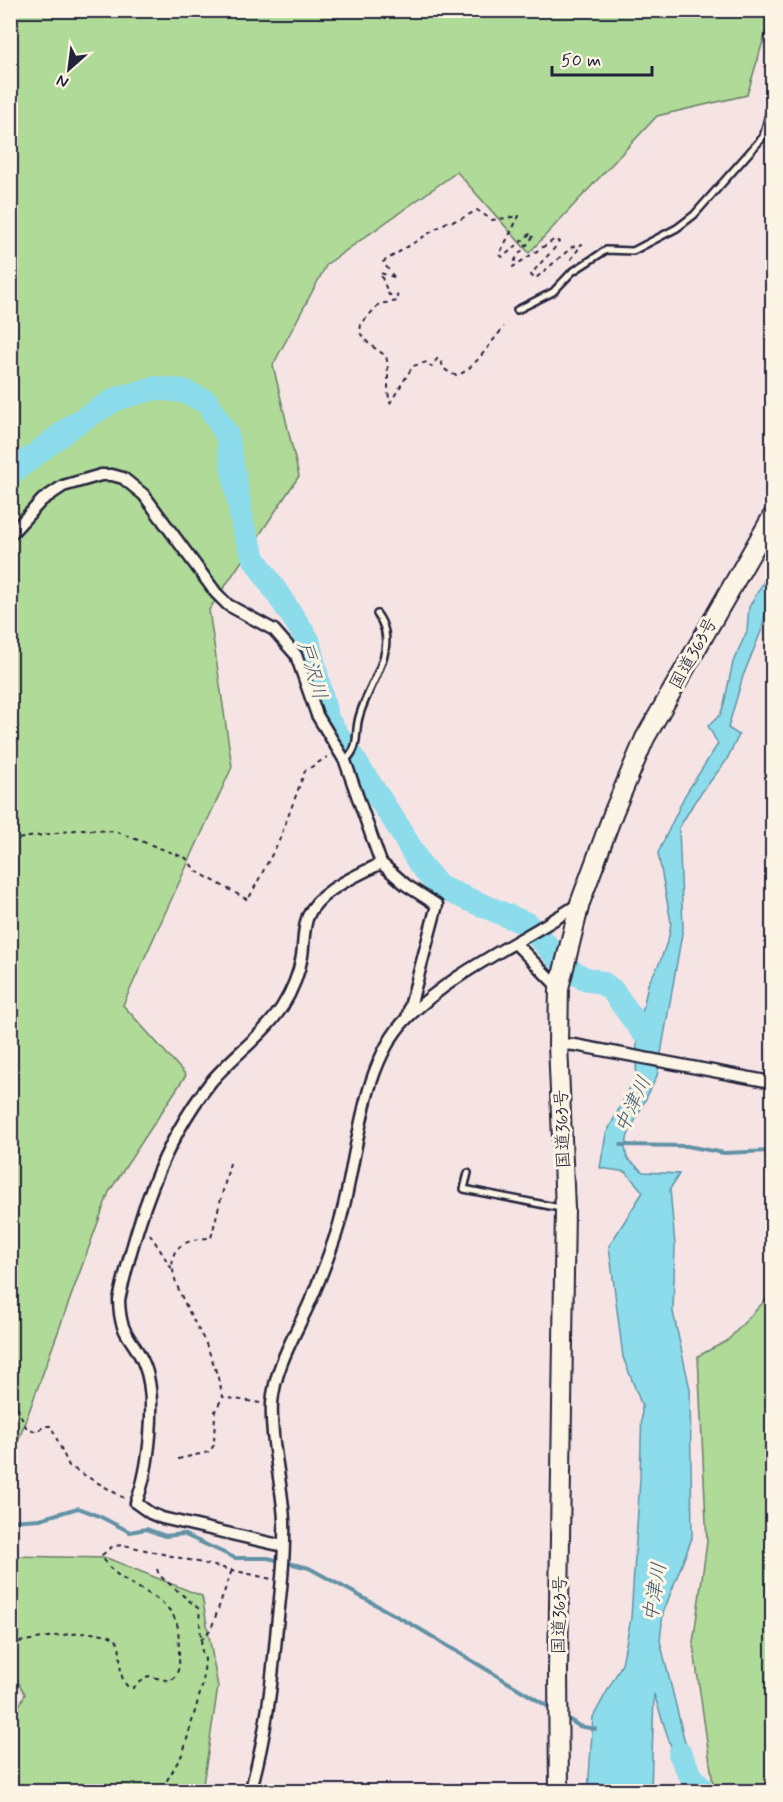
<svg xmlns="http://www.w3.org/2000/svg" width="783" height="1802" viewBox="0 0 783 1802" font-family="Mynerve,'Klee One',sans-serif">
<rect width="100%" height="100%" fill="#f6e4e5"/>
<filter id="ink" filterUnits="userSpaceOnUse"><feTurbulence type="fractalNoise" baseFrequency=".0167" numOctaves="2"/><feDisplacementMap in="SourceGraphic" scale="12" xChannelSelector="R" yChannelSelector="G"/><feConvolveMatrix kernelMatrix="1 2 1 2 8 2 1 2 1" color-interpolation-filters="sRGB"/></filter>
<g filter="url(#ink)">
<g fill="#b0da97" stroke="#697e69" stroke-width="1.5">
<polygon points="11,11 772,11 747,95 657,116 529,253 457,172 327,264 273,365 299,476 209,610 232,767 123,1005 186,1075 109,1192 11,1461"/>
<polygon points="772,1293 772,1791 714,1791 693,1643 707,1542 698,1356 727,1341"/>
<polygon points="11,1556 107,1558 202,1596 218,1687 202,1791 11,1791 11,1723 25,1694 11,1670"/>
</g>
<polygon fill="#8ddceb" stroke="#6292a5" stroke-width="1.5" points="772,567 772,594 768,601 762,629 743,676 728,728 739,735 726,761 695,801 679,828 683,928 657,1076 628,1135 625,1148 627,1158 643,1172 679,1174 670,1189 675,1245 673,1312 690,1389 692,1538 663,1613 660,1641 697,1791 680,1791 682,1781 654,1694 651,1791 588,1792 593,1717 622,1664 631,1618 640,1479 642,1406 623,1357 609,1246 643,1192 626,1172 600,1168 606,1134 636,1076 637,1039 648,984 660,962 669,936 671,922 658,853 685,795 718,744 708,726 720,715 724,704 733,662 747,631 749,607"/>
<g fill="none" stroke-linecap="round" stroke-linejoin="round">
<g stroke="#6292a5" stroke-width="4">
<polyline points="621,1145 687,1146 724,1153 772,1151"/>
<polyline points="10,1521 40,1519 78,1508 99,1516 130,1532 146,1529 165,1536 183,1534 235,1558 268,1558 309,1568 418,1628 552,1709"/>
<polyline points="564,1716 579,1726 595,1729"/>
</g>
<g stroke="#8ddceb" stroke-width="24">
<polyline points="10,474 72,426 116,399 155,388 183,391 207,402 227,435 243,526 254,558 308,640 327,719 399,828 419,863 439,887 527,924 569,970 584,978 602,983 612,990 642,1031 649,1036"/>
<polyline points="680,1754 692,1778 700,1786 700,1792"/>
</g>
<defs>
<g id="service">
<polyline points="517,310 553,292 572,272 600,254 606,250 633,251 677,228 694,215 763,137 772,103"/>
<path d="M 345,761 C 362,745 353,734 360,714 C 370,681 401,647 377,614"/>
<polyline points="468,1173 464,1189 560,1208"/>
</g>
<g id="minor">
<polyline points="10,535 42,500 63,486 101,475 112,475 123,478 144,495 216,593 228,605 274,630 296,655 317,715 345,761 381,863 406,885 437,905 407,1018"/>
<polyline points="516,944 559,988"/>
<polyline points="558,1044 575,1045 766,1081 772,1080"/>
<path d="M 283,1546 L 162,1518 L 150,1513 L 136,1503 C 149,1470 158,1397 144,1364 C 132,1335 120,1338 119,1300 C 136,1224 161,1145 210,1083 C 232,1056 263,1036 282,1007 C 292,991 299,974 302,956 C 304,943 303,928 308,916 C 320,889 358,876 381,863"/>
<path d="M 250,1792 C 266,1737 272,1683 277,1626 C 281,1591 285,1555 284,1520 C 282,1482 270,1440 272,1403 C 275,1367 294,1337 309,1304 C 318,1284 326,1263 333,1243 C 359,1173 355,1071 407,1018 C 456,969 523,942 580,903"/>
</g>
<polyline id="trunk" points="559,1792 558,1670 565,1209 558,1044 559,988 580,903 614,811 645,738 772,517"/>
</defs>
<use href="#service" stroke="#22223b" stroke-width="10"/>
<use href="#minor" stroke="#22223b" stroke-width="15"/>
<use href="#trunk" stroke="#22223b" stroke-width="22"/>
<g stroke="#22223b" stroke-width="2" stroke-dasharray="4.5 4.5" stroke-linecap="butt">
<path d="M 394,277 L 383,262 L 447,222 L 459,220 L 477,210 L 492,220 L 519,216 L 499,255 L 503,257 L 531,233 L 533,236 C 528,246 514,256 513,267 L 555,239 L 559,242 C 551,254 540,262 531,275 L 535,279 L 572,247 L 582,244 L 569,262"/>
<path d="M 394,277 L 380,273 L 389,295 L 397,295 L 398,301 L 379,304 L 361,324 L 360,333 L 369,344 L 386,356 C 390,372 386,387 390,403 L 413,366 L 427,362 L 431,367 L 437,359 L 441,360 L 443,368 C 446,370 452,375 456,375 C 471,374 493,339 504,327"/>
<polyline points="10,840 82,829 117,832 186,858 196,871 248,900 279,841 305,771 327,757"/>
<path d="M 230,1163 L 211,1238 C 198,1238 175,1242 173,1258 C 168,1280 196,1323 206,1344 C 213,1361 219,1379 223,1397 L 260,1403"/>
<polyline points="150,1234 172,1269"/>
<polyline points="10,1391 26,1427 37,1432 44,1426 51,1426 69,1466 124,1498"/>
<polyline points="178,1459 209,1452 214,1445 215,1411 223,1397"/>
<polyline points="157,1569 159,1575 199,1609 202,1652 205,1659 203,1683 183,1753 160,1792"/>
<polyline points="201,1640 211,1629 232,1570"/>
<path d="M 10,1643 C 29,1642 109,1621 118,1643 C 123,1657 116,1674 128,1687 L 133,1688 L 148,1676 L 170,1681 C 181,1673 179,1663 179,1651 C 178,1641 180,1628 175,1619 C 161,1589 114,1586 102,1555 L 113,1546 L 124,1545 L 271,1579"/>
</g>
<use href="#service" stroke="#fcf5e5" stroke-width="5"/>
<use href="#minor" stroke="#fcf5e5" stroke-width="10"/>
<use href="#trunk" stroke="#fcf5e5" stroke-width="18"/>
</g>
</g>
<g text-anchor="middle" stroke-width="6" stroke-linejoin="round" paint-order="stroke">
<g font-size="18" fill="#22223b" stroke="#fcf5e5">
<text transform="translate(693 653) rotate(-61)" y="6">国道363号</text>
<text transform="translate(562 1129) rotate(-92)" y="6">国道363号</text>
<text transform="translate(559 1615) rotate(-89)" y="6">国道363号</text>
</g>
<g font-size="20" font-style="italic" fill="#425a70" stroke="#fcf5e5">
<text transform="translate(313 670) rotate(74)" y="7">戸沢川</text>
<text transform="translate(632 1104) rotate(-65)" y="7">中津川</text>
<text transform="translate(654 1592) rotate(-81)" y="7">中津川</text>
</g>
</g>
<rect width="783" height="1802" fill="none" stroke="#fcf5e5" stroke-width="36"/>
<rect x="18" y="18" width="747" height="1766" fill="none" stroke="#22223b" stroke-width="2" filter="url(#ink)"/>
<g transform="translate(69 69) rotate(208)" stroke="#fcf5e5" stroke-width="4.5" paint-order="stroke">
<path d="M0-4.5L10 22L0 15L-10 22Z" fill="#22223b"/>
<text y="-9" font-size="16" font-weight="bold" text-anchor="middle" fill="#22223b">N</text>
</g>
<path d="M552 66v9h100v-9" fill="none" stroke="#22223b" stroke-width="3"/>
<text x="561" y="66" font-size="18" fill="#22223b" stroke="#fcf5e5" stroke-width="4.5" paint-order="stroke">50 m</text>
</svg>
